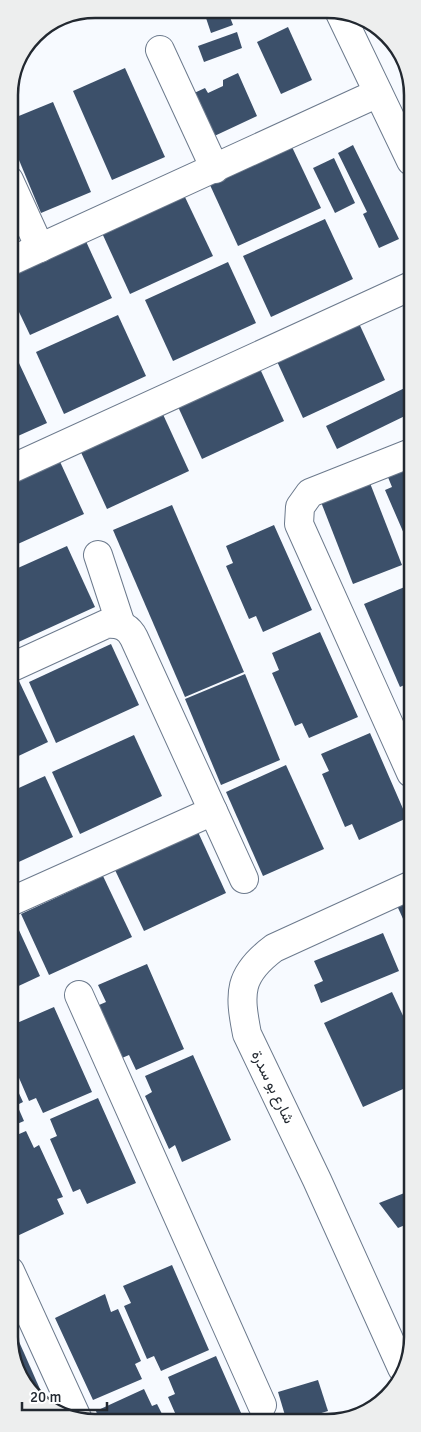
<svg xmlns="http://www.w3.org/2000/svg" width="421" height="1432" viewBox="0 0 421 1432" font-family="Signika,Vazirmatn,sans-serif">
<rect width="100%" height="100%" fill="#f7faff"/>
<g fill="#3c506a">
<polygon points="224,12 228,12 233,25 211,33 206,18"/>
<polygon points="288,27 312,80 281,94 257,42"/>
<polygon points="237,32 242,48 204,62 198,46"/>
<polygon points="125,68 165,157 112,180 73,91"/>
<polygon points="238,73 257,116 208,139 192,94 205,88 208,93 223,86 223,80"/>
<polygon points="53,102 91,192 41,213 9,136 9,120"/>
<polygon points="353,145 399,239 379,248 363,214 367,212 338,153"/>
<polygon points="292,147 321,208 238,246 210,185"/>
<polygon points="334,158 355,203 335,213 313,168"/>
<polygon points="184,195 213,256 130,294 102,233"/>
<polygon points="325,219 353,279 271,317 243,256"/>
<polygon points="84,237 112,298 30,335 9,291 9,271"/>
<polygon points="228,262 256,323 173,361 145,300"/>
<polygon points="118,315 146,376 64,414 36,352"/>
<polygon points="357,319 385,380 303,418 275,357"/>
<polygon points="9,332 15,344 9,347"/>
<polygon points="256,360 284,421 202,459 174,398"/>
<polygon points="19,363 47,423 9,440 9,367"/>
<polygon points="411,385 411,413 337,449 326,426"/>
<polygon points="161,410 189,471 107,509 79,448"/>
<polygon points="56,453 84,514 9,548 9,474"/>
<polygon points="411,459 411,541 408,543 385,490 392,487 385,470"/>
<polygon points="368,478 402,565 353,584 319,497"/>
<polygon points="172,505 244,672 185,697 113,530"/>
<polygon points="274,525 312,610 263,632 256,616 249,619 226,566 233,563 226,546"/>
<polygon points="67,546 95,607 12,645 10,639 9,572"/>
<polygon points="407,586 411,595 411,682 400,687 364,604"/>
<polygon points="320,632 358,717 309,738 302,723 295,726 272,673 279,670 272,653"/>
<polygon points="111,644 139,705 56,743 29,682"/>
<polygon points="245,674 280,760 221,785 185,699"/>
<polygon points="19,681 48,742 10,760 10,686"/>
<polygon points="370,733 407,818 359,840 352,824 345,827 322,774 329,771 321,754"/>
<polygon points="134,735 162,796 80,834 52,772"/>
<polygon points="286,765 324,849 263,876 226,792"/>
<polygon points="45,776 73,837 10,866 10,792"/>
<polygon points="198,832 226,893 144,931 115,870"/>
<polygon points="103,876 132,937 49,975 21,914"/>
<polygon points="412,891 412,917 404,921 394,899"/>
<polygon points="12,915 40,976 10,990 10,916"/>
<polygon points="383,933 399,971 321,1003 314,985 323,981 314,961"/>
<polygon points="147,964 184,1049 136,1070 129,1055 122,1058 99,1005 106,1002 98,985"/>
<polygon points="392,992 412,1035 412,1085 363,1107 324,1023"/>
<polygon points="54,1007 92,1092 43,1113 36,1098 29,1101 10,1057 10,1046 13,1045 10,1038 10,1026"/>
<polygon points="193,1055 231,1140 182,1162 175,1145 169,1149 145,1096 152,1092 145,1076"/>
<polygon points="10,1074 23,1102 17,1105 24,1121 10,1127"/>
<polygon points="98,1098 136,1183 87,1204 80,1189 73,1192 50,1139 57,1136 50,1119"/>
<polygon points="26,1131 34,1148 39,1145 63,1197 57,1199 64,1214 15,1237 10,1226 10,1138"/>
<polygon points="412,1190 412,1222 398,1228 379,1203"/>
<polygon points="172,1265 209,1350 161,1371 154,1356 147,1359 124,1306 131,1303 123,1286"/>
<polygon points="105,1294 111,1312 118,1309 141,1361 135,1364 142,1379 93,1400 55,1318"/>
<polygon points="13,1328 47,1405 34,1398 10,1354 10,1329"/>
<polygon points="216,1356 245,1422 179,1422 168,1397 175,1394 168,1377"/>
<polygon points="318,1380 328,1411 292,1422 287,1422 278,1392"/>
<polygon points="144,1389 152,1406 157,1404 166,1422 100,1422 96,1411"/>
</g>
<g fill="none" stroke-linecap="round" stroke-linejoin="round">
<defs>
<g id="minor">
<polyline points="339,11 411,161"/>
<polyline points="160,50 215,169"/>
<polyline points="9,180 40,248"/>
<polyline points="9,262 378,93"/>
<polyline points="411,453 310,493 300,507 299,524 411,773"/>
<polyline points="9,470 411,286"/>
<polyline points="98,555 121,625"/>
<path d="M 10,668 L 106,624 C 119,623 128,626 134,638 L 213,811 L 10,902"/>
<polyline points="213,811 244,879"/>
<polyline points="79,995 262,1405"/>
<polyline points="10,1271 79,1422"/>
<path d="M 402,1368 L 317,1180 L 247,1034 C 239,993 238,975 274,948 L 412,885"/>
</g>
</defs>
<use href="#minor" stroke="#6c7a8d" stroke-width="30"/>
<use href="#minor" stroke="#fff" stroke-width="28"/>
</g>
<g text-anchor="middle" stroke-width="5" stroke-linejoin="round" paint-order="stroke">
<g font-size="15" fill="#222830" stroke="#fff">
<text transform="translate(273 1087) rotate(64)" y="5">شارع بو سدرة</text>
</g>
</g>
<path d="M0 0H421V1432H0ZM95 18H327A77 77 0 0 1 404 95V1337A77 77 0 0 1 327 1414H95A77 77 0 0 1 18 1337V95A77 77 0 0 1 95 18Z" fill="#edeeee" fill-rule="evenodd"/>
<path fill="none" stroke="#222830" stroke-width="2.5" d="M95 18H327A77 77 0 0 1 404 95V1337A77 77 0 0 1 327 1414H95A77 77 0 0 1 18 1337V95A77 77 0 0 1 95 18Z"/>
<path d="M22 1402v8h85v-8" fill="none" stroke="#222830" stroke-width="2.5"/>
<text x="30" y="1402" font-size="15" fill="#222830" stroke="#ffffff" stroke-width="4" paint-order="stroke">20 m</text>
</svg>
